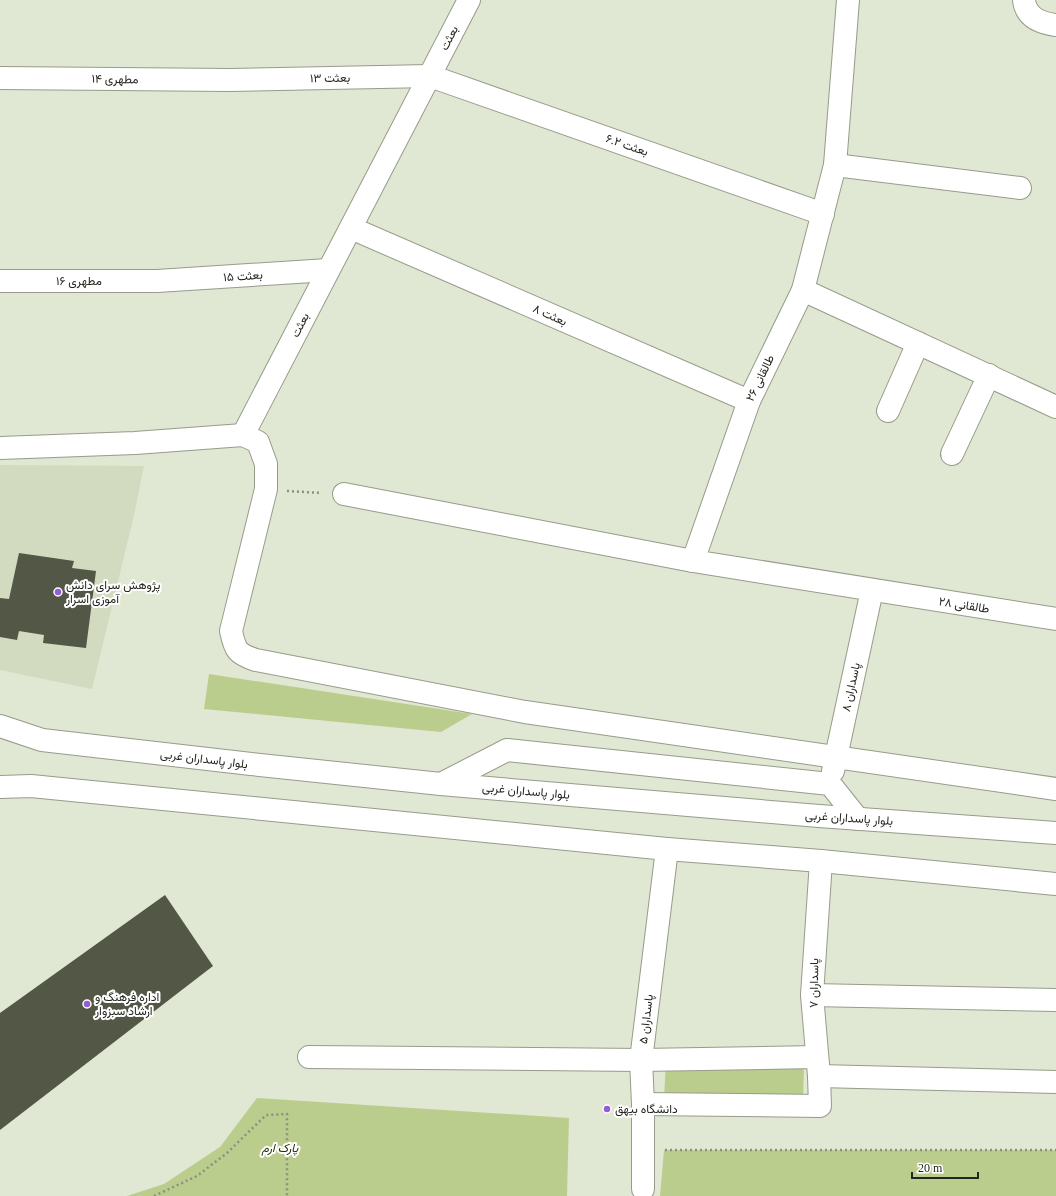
<svg xmlns="http://www.w3.org/2000/svg" width="1056" height="1196" viewBox="0 0 1056 1196" font-family="'Times New Roman',Vazirmatn,serif">
<rect width="100%" height="100%" fill="#e0e7d2"/>
<polygon fill="#d2dac0" points="0,465 144,466 134,515 92,689 0,670"/>
<g fill="#bbcd8d">
<polygon points="209,674 472,714 441,732 204,709"/>
<polygon points="666,1061 804,1064 803,1101 664,1099"/>
<polygon points="257,1098 569,1118 567,1196 127,1196 164,1184 220,1147"/>
<polygon points="664,1150 1056,1150 1056,1196 660,1196"/>
</g>
<g fill="#525746">
<polygon points="19,553 74,561 72,568 96,571 86,648 43,643 44,635 19,631 17,640 0,637 0,598 9,599"/>
<polygon points="165,895 213,966 0,1130 0,1013"/>
</g>
<g fill="none" stroke-linecap="round" stroke-linejoin="round">
<defs>
<g id="minor">
<path d="M 1024,0 C 1026,18 1041,23 1056,25"/>
<polyline points="0,78 230,80 430,76 823,214"/>
<polyline points="835,165 1020,188"/>
<polyline points="351,228 749,401"/>
<polyline points="0,281 157,281 328,270"/>
<polyline points="803,290 835,165 848,0"/>
<polyline points="1056,407 803,290 749,401 693,561 1056,619"/>
<polyline points="888,411 918,343"/>
<path d="M 243,435 L 258,442 L 266,464 L 266,489 L 231,631 C 235,650 237,654 256,660 L 525,712 L 1056,789"/>
<polyline points="243,435 469,0"/>
<polyline points="0,448 135,443 243,435"/>
<polyline points="952,454 989,375"/>
<polyline points="344,494 693,561"/>
<polyline points="833,771 872,590"/>
<polyline points="441,784 507,750 830,784 858,819"/>
<polyline points="812,995 1056,1000"/>
<polyline points="309,1057 641,1060 817,1057"/>
<polyline points="819,1076 1056,1082"/>
<polyline points="643,1104 820,1106 819,1076 812,995 821,861"/>
<polyline points="643,1189 643,1104 641,1060 667,849"/>
</g>
<g id="major">
<polyline points="0,726 42,740 251,764 441,784 819,816 1056,833"/>
<polyline points="0,787 31,786 667,849 821,861 1056,884"/>
</g>
</defs>
<use href="#minor" stroke="#969c89" stroke-width="24"/>
<use href="#major" stroke="#969c89" stroke-width="24"/>
<g stroke="#8b9081" stroke-width="2.5" stroke-dasharray="2 3" stroke-linecap="butt">
<polyline points="287,491 322,493"/>
<polyline points="665,1150 1056,1150"/>
<polyline points="154,1196 197,1176 227,1153 266,1115 287,1114 287,1196"/>
</g>
<use href="#minor" stroke="#fff" stroke-width="22"/>
<use href="#major" stroke="#fff" stroke-width="22"/>
</g>
<g fill="#925ed6" stroke="#fff" stroke-width="1.5">
<circle cx="58" cy="592" r="4"/>
<circle cx="87" cy="1004" r="4"/>
<circle cx="607" cy="1109" r="4"/>
</g>
<g text-anchor="middle" stroke-width="4" stroke-linejoin="round" paint-order="stroke">
<g font-size="12" fill="#23261e" stroke="#fff">
<text transform="translate(449 38) rotate(-63)" y="4">بعثت</text>
<text transform="translate(330 78) rotate(-1)" y="4">بعثت ۱۳</text>
<text transform="translate(115 79) rotate(1)" y="4">مطهری ۱۴</text>
<text transform="translate(627 145) rotate(19)" y="4">بعثت ۶.۲</text>
<text transform="translate(243 276) rotate(-4)" y="4">بعثت ۱۵</text>
<text x="79" y="285">مطهری ۱۶</text>
<text transform="translate(550 315) rotate(24)" y="4">بعثت ۸</text>
<text transform="translate(300 325) rotate(-63)" y="4">بعثت</text>
<text transform="translate(760 378) rotate(-64)" y="4">طالقانی ۲۶</text>
<text transform="translate(964 605) rotate(9)" y="4">طالقانی ۲۸</text>
<text transform="translate(851 687) rotate(-78)" y="4">پاسداران ۸</text>
<text transform="translate(204 759) rotate(7)" y="4">بلوار پاسداران غربی</text>
<text transform="translate(526 791) rotate(5)" y="4">بلوار پاسداران غربی</text>
<text transform="translate(849 818) rotate(4)" y="4">بلوار پاسداران غربی</text>
<text transform="translate(814 983) rotate(-89)" y="4">پاسداران ۷</text>
<text transform="translate(646 1019) rotate(-83)" y="4">پاسداران ۵</text>
</g>
<g font-size="12" fill="#23261e" stroke="#fff" text-anchor="start">
<text x="66" y="589">پژوهش سرای دانش<tspan x="66" dy="14">آموزی اسرار</tspan></text>
<text x="95" y="1001">اداره فرهنگ و<tspan x="95" dy="14">ارشاد سبزوار</tspan></text>
<text x="615" y="1113">دانشگاه بیهق</text>
</g>
<g font-size="12" font-style="italic" fill="#252e06" stroke="#fff">
<text x="280" y="1152">پارک ارم</text>
</g>
</g>
<path d="M912 1172v6h66v-6" fill="none" stroke="#23261e" stroke-width="2"/>
<text x="918" y="1172" font-size="12" fill="#23261e" stroke="#ffffff" stroke-width="3" paint-order="stroke">20 m</text>
</svg>
